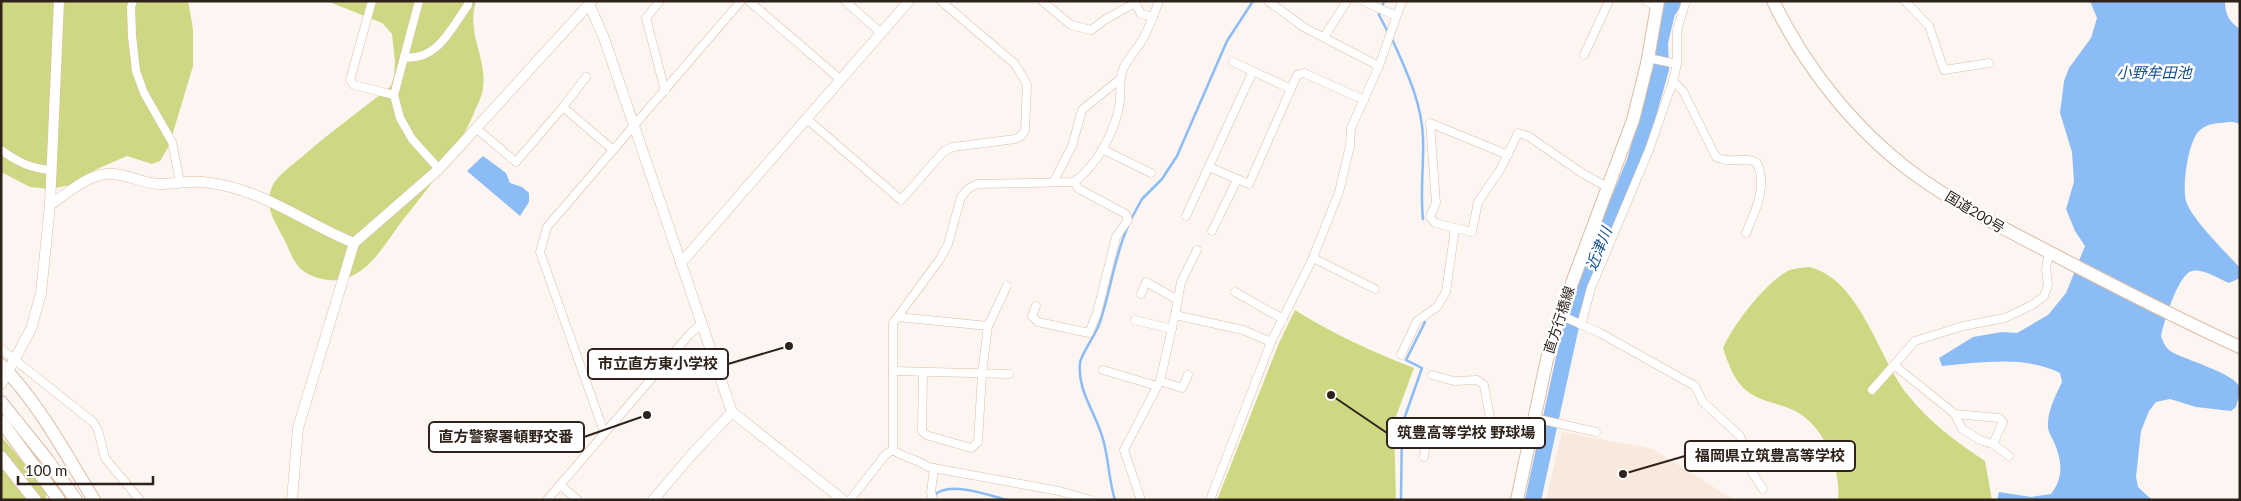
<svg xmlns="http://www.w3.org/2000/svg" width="2241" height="501" viewBox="0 0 2241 501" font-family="Lato,'Noto Sans JP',sans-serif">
<rect width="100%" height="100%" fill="#fcf5f1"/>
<polygon fill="#f9e9dd" points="1562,432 1653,449 1734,500 1546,500"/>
<g fill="#ced883">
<polygon points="1,1 188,1 193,29 193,66 169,146 160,161 152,164 127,156 97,169 71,185 49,189 30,187 1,172"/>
<path d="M 327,1 L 476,1 C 466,35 487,56 483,87 C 483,93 479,102 476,108 C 459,152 428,188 399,225 C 387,242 373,265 354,275 C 338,285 310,280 298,266 C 292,258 288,247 284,239 C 274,220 262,204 274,183 C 281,173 292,165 302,157 C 330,132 361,110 391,86 L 394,76 L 395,62 L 392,34 L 387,28 L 382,23 Z"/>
<path d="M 1809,267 C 1860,279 1877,355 1907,394 C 1928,421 1956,442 1985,461 L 1992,500 L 1838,500 C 1841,468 1825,428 1797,412 C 1781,403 1762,403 1747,391 C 1734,381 1728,363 1723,348 C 1733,325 1764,285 1786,272 C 1791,268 1802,268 1809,267 Z"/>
<path d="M 1295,310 C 1333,334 1373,352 1414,368 L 1394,422 L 1396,500 L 1217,500 L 1279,343 Z"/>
<polygon points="1,436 46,489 46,500 1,500"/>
</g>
<g fill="#8cbcf5">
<path d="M 2090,1 L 2225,1 C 2225,14 2229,22 2240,29 L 2240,124 C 2233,121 2228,122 2221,123 C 2214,123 2205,125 2199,131 C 2188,142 2182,186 2186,201 C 2192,220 2226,252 2240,268 L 2240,278 L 2229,283 C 2219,279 2203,268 2192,271 C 2178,274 2164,322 2161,336 C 2163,342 2166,349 2172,352 C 2183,359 2237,374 2240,388 C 2241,393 2237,402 2236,407 L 2231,411 L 2196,407 L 2170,399 L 2156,402 L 2149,411 L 2141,431 L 2136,477 L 2138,487 L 2152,500 L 1997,500 L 1999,492 L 2031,497 L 2051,494 C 2064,477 2062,461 2054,442 C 2052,437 2048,432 2048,427 C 2047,411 2056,395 2062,382 L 2060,373 C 2025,355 1979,363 1942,366 L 1939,358 L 1973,337 L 2002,332 L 2017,333 L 2048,315 L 2066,293 L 2085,246 L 2075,231 L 2066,209 L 2074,182 L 2072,152 L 2060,113 L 2064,81 L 2069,68 L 2091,38 L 2097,18 Z"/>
<polygon points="483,156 506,173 510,183 522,187 529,193 529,202 520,216 467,171"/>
</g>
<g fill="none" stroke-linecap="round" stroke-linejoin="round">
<g stroke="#8cbcf5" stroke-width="2.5">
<polyline points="1384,1 1379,15 1389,34"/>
<path d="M 1392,39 C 1406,70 1422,103 1423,138 C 1424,165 1420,192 1423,219"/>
<polyline points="1130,221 1142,199 1162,179 1177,156 1227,41 1253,1"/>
<path d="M 934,496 C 947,480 989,495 1007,500"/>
<path d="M 1115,500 C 1108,478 1109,457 1102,436 C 1095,412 1077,390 1080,363 C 1081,354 1097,333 1100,322 C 1111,290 1114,257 1128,226"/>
<polyline points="1401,500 1402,425 1422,368 1406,360 1425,322"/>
</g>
<polyline stroke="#8cbcf5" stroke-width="16" points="1533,500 1571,326 1593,262 1635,161 1661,69 1660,42 1667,13 1674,1"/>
<defs>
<g id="minor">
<polyline points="133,1 131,7 132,36 136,71 144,93 172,142 180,182"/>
<polyline points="372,1 350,80 354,85 394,95"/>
<polyline points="419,1 394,95 400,118 412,139 439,169"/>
<polyline points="660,1 646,18 665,91"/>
<polyline points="749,1 841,80"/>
<polyline points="845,1 881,33"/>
<polyline points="1042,1 1071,25 1091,30 1106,19 1135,3"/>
<polyline points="1134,1 1141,14 1153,17"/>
<polyline points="1268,1 1305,28 1379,66"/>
<polyline points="1363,1 1396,16"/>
<polyline points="1646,1 1657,6"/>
<polyline points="1905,1 1929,26 1944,70 1989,63"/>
<polyline points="1324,37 1347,1"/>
<polyline points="1584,55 1609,1"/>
<path d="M 404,57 C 437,62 451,28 468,5 L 468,1"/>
<polyline points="1648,58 1677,64"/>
<polyline points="1233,62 1291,89"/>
<path d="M 1673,81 L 1683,91 L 1716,157 C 1733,165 1744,155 1757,163 C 1768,186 1755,212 1746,233"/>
<polyline points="563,107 586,77"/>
<polyline points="807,119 901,200 944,151 953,147 1015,139 1021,136 1025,130 1027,84 1015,64 941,1"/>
<polyline points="476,128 516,162 563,107 612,149"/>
<polyline points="1102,149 1151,173"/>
<path d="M 1,150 C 18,162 31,169 52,170"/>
<polyline points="1508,155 1430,123 1436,203 1430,217 1435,223 1472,232 1478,202 1500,170 1518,133 1528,136 1582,173 1607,187"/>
<polyline points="1209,167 1249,184 1297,75 1304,73 1364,100"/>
<polyline points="1054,181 1072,146 1082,110 1120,79"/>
<polyline points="1186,216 1253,71"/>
<polyline points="1212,231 1237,180"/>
<polyline points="1313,258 1375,289"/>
<polyline points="1235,292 1283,319"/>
<polyline points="1141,294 1146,282 1178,300"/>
<polyline points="1036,306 1032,316 1038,322 1089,333 1097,313 1116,237 1128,220 1126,214 1079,189 1074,182"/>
<polyline points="1175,315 1181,282 1197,250"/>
<polyline points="1560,315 1600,333 1695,386 1703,402 1740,436 1752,472 1763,489"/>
<polyline points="897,317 988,326 982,374 978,442 971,448 926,435 922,431 923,372"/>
<polyline points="1135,320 1172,329"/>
<polyline points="1581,325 1591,288 1649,150 1673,81 1677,64 1677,30 1686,1"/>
<polyline points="988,326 1007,286"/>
<polyline points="1,349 93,422 98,430 105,458 140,500"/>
<polyline points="1401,355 1417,321 1437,307 1446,292 1455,228"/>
<polyline points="1894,365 1955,414 1962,429 1980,440 1993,444 2009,456"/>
<polyline points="1103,370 1157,386"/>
<polyline points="893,371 1009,374"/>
<polyline points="1432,375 1454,381 1477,380 1484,385 1492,429"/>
<polyline points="1160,381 1182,388 1188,375"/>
<polyline points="1872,390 1915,341 1963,326 2005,318 2034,304 2044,296 2048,285 2046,269 2049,252"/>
<polyline points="1955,414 1999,418 2003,422 1993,444"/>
<polyline points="1534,418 1596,432"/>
<polyline points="604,432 540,252 547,227 741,1"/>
<path d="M 893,450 L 893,323 L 940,259 L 948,244 L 961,197 L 968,189 L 977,184 L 1074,182 C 1098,165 1117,128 1120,100 C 1121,89 1119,80 1123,69 C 1128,58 1138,48 1144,37 C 1150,26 1154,13 1159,1"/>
<path d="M 893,450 C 899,456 918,459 928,467 L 1059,491 L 1091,500"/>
<polyline points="1424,457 1428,429 1433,426 1474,438 1502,424 1532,431"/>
<polyline points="560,485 578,500"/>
<polyline points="547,500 689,335 701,324"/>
<polyline points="850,500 886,454 893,450"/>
<polyline points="933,500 931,492 934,468"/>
<polyline points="1141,500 1124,450 1160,381 1175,315 1243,330 1271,342"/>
<polyline points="1210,500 1271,342 1312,260 1339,192 1350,146 1351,128 1379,66 1402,1"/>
</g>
<g id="tertiary">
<polyline points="589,4 604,38 732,412 843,500"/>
<path d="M 50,205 C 68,193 91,171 114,174 C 128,175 143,183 158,184 C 173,184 188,181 203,182 C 262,188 302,222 354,243"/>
<polyline points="681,263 909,1"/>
<polyline points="1,384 31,329 41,293 50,205 59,1"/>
<polyline points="292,500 298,428 354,243 439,169 592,1"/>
<polyline points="653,500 694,452 732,412"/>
</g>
<polyline id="primary" points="1517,500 1547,359 1560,315 1633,120 1647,64 1658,1"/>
<g id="trunk">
<path d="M 1773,1 C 1805,67 1854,129 1913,173 C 1962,209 2017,235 2070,263 C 2126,292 2182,321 2240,347"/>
<path d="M 1,365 C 39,403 66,455 94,500"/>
<polyline points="1,402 46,458 76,500"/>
<polyline points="1,421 59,500"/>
<polyline points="1,457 35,500"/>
</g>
</defs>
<use href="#minor" stroke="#debda6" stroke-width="9"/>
<use href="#tertiary" stroke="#debda6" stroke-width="11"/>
<use href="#primary" stroke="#debda6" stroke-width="14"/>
<use href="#trunk" stroke="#debda6" stroke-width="14"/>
<use href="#minor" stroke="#fff" stroke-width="8"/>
<use href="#tertiary" stroke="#fff" stroke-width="10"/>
<use href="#primary" stroke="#fff" stroke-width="12"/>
<use href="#trunk" stroke="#fff" stroke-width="12"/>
</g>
<g text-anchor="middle" stroke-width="5" stroke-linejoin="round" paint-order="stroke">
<g font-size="14" fill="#2f221a" stroke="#fff">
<text transform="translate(1975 212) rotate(31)" y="5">国道200号</text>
<text transform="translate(1559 320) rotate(-72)" y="5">直方行橋線</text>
</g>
<g font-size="15" font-style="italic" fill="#0f4d8c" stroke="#fff">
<text x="2154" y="78">小野牟田池</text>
<text transform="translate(1599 249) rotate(-68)" y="5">近津川</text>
</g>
</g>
<path fill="none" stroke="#2f221a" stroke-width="2" d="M789 346L728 364M1331 395L1387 433M647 415L584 437M1623 474L1685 456"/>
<g fill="#2f221a" stroke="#fff" stroke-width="2">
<circle cx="789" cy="346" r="5"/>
<circle cx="1331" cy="395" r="5"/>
<circle cx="647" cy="415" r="5"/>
<circle cx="1623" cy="474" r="5"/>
</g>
<g fill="#fff" stroke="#2f221a" stroke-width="2">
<rect x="588" y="349" width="140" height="30" rx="5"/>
<rect x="1387" y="418" width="158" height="30" rx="5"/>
<rect x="429" y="422" width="155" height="30" rx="5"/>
<rect x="1685" y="441" width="170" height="30" rx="5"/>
</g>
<g font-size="15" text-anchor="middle" font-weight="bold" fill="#2f221a">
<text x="658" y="369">市立直方東小学校</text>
<text x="1466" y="438">筑豊高等学校 野球場</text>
<text x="506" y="442">直方警察署頓野交番</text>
<text x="1770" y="461">福岡県立筑豊高等学校</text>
</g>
<rect width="2241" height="501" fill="none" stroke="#2f221a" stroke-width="5"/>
<path d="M18 476v8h135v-8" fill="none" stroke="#2f221a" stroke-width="2.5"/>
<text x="25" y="476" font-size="15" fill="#2f221a" stroke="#ffffff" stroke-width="4" paint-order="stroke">100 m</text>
</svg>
